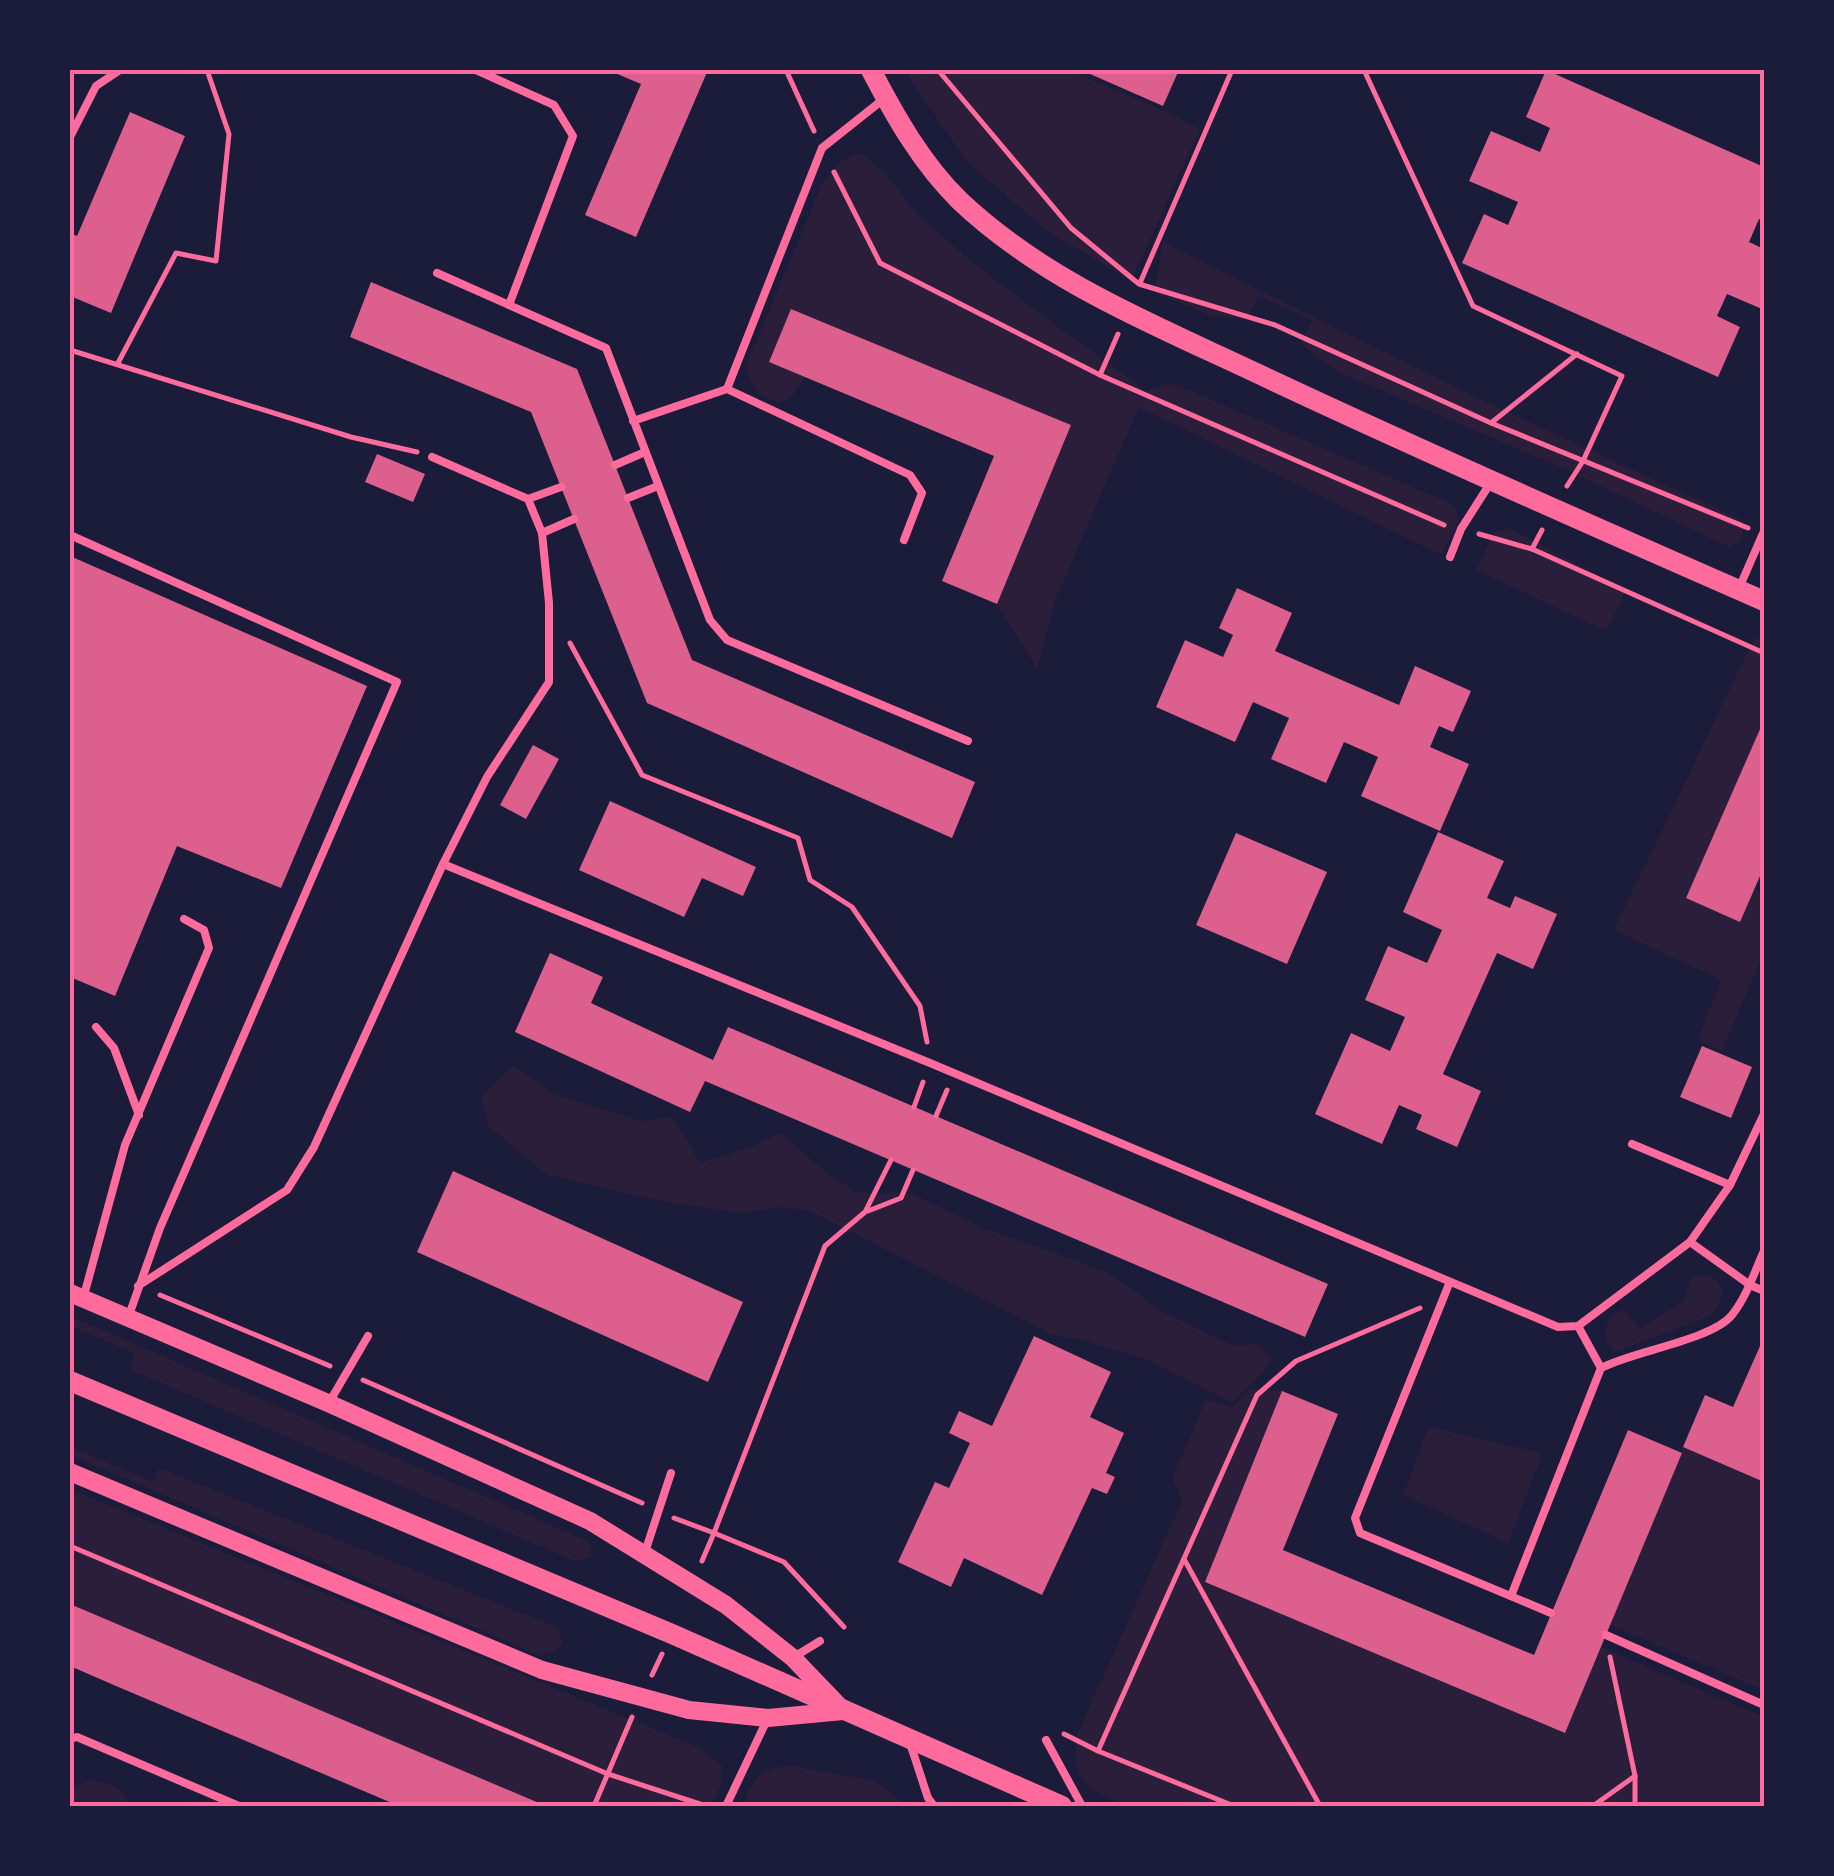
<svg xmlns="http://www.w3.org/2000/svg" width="1834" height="1876" viewBox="0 0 1834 1876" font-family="Montserrat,sans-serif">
<rect width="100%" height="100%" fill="#1b1b3a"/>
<g fill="#2a1e3b">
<polygon points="910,70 1068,70 1165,111 1200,129 1131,281 1046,230 966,161 909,77"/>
<path d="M 859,153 C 889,168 902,201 927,223 C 996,284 1072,336 1146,391 L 1165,384 L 1177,385 L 1450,503 L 1455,508 L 1459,520 L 1441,555 L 1139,407 L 1056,598 L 1037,669 L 997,604 L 1071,425 L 792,309 L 769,361 L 805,377 L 792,397 L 778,403 C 758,393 748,388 747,364 L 822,184 L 839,162 Z"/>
<polygon points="1163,242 1475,397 1744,521 1745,528 1738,543 1729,547 1567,470 1338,372 1301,344 1312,320 1259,296 1246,319 1209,315 1155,293"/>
<polygon points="1510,528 1626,591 1606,631 1476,570 1494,532"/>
<polygon points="1755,637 1764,641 1764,723 1686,897 1740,921 1755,889 1764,893 1764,951 1722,1051 1698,1040 1721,980 1614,930"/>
<path d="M 513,1066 L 554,1094 L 641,1121 L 673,1117 L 700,1163 L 748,1148 L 781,1133 L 841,1185 L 844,1181 L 854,1192 L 913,1194 L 982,1227 L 1107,1272 L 1165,1313 L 1234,1346 L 1255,1344 L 1272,1359 C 1262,1379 1246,1385 1233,1403 L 1145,1359 L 1082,1340 L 1053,1335 L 810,1211 L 781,1207 L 743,1213 L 665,1202 L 548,1175 L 489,1127 L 481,1097 Z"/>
<path d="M 1704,1275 L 1716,1279 L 1723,1292 L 1717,1308 L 1710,1316 L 1615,1352 C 1602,1339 1604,1329 1611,1314 L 1623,1310 L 1640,1328 L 1683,1302 L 1692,1276 Z"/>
<polygon points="70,1316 583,1539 591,1547 592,1556 577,1562 131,1370 134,1353 70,1326"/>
<path d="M 1249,1389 L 1282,1391 L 1205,1582 L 1564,1733 L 1601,1647 L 1764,1717 L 1764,1806 L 1126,1806 C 1085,1788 1071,1783 1077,1735 L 1182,1501 L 1172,1478 L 1206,1400 L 1232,1407 Z"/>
<polygon points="1428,1427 1543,1453 1508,1543 1403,1495"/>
<polygon points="70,1446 153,1482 159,1468 557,1627 563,1643 555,1651 541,1656 70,1455"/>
<polygon points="1683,1447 1764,1482 1764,1690 1610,1625"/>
<polygon points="70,1489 698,1747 722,1765 721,1784 711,1806 546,1806 70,1604"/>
<path d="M 792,1766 L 875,1781 L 908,1806 L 742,1806 C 754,1778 760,1767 792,1766 Z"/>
<path d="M 90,1780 C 108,1782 124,1787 130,1806 L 70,1806 L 70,1789 Z"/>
</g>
<g fill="#dd5f8e">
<polygon points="608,70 708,70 636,237 585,215 641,84"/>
<polygon points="1081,70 1179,70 1163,106"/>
<polygon points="1546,70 1764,167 1764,221 1759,219 1749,242 1764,249 1764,304 1762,309 1727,294 1717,316 1740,327 1718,377 1462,263 1484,214 1508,225 1518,202 1469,181 1491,131 1540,152 1550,128 1526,117"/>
<polygon points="130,112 185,136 111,313 70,296 70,233 77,236"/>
<polygon points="371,282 577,369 692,660 975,782 952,838 647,703 531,412 350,337"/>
<polygon points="791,309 1071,425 997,604 942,581 994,456 769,362"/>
<polygon points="377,454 425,474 413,502 365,482"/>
<polygon points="70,556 367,686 281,888 177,846 115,996 70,977"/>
<polygon points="1237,588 1292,613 1275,651 1399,705 1415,666 1471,691 1453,732 1439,726 1430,747 1469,764 1440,831 1361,796 1378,757 1344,742 1326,783 1271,759 1289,718 1253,702 1235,742 1156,707 1185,640 1223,657 1233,635 1219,628"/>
<polygon points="1764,720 1764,867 1740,922 1686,898"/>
<polygon points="533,745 559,759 526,819 500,805"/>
<polygon points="610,801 756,867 743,896 702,878 684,917 579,870"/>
<polygon points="1438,832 1504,861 1487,898 1510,908 1515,896 1557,914 1533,969 1497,953 1443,1074 1481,1091 1457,1147 1416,1129 1422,1115 1399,1105 1382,1144 1315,1114 1351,1033 1390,1051 1405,1017 1365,1000 1388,946 1427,963 1442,930 1403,912"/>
<polygon points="1236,833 1327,872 1287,964 1196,925"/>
<polygon points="550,953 603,977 591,1003 713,1060 728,1027 1328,1284 1305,1337 705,1081 690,1112 515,1032"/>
<polygon points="1702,1046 1752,1067 1731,1118 1680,1097"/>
<polygon points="453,1171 743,1302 708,1382 417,1252"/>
<polygon points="1034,1336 1111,1372 1090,1417 1124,1433 1106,1473 1115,1477 1107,1494 1092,1488 1042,1595 964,1558 951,1587 898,1562 935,1482 949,1488 970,1443 949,1433 959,1411 992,1426"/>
<polygon points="1764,1337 1764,1482 1683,1447 1705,1395 1733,1407"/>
<polygon points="1282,1391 1338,1414 1283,1550 1534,1655 1628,1430 1682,1453 1565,1733 1205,1582"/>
<polygon points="70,1604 546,1806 399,1806 116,1686 70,1666"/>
</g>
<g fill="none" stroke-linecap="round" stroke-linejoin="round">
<g stroke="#ff6b9d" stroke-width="5">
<polyline points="786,70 814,131"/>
<polyline points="938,70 1071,228 1139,284 1275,325 1491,423 1748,528"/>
<polyline points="1364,70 1473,306 1622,376 1583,461 1567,486"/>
<polyline points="834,172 880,263 1100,375 1444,525"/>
<polyline points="1140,283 1232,70"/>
<polyline points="70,350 351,437 417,452"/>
<polyline points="118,363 176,253 216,261 229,134 207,70"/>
<polyline points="1100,375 1118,334"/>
<polyline points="1491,423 1577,354"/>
<polyline points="1479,534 1532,549 1764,653"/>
<polyline points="1532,549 1542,530"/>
<polyline points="570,643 642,775 798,838 810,880 852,907 920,1006 927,1042"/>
<polyline points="914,1107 923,1082"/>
<polyline points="936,1116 947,1090"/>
<polyline points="868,1211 901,1198 913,1170"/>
<polyline points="160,1295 330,1366"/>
<polyline points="363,1380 642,1503"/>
<polyline points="674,1518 714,1533 825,1246 865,1212 891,1160"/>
<polyline points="70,1546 608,1774 706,1806"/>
<polyline points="1184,1559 1320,1806"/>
<polyline points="702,1561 714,1533 784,1562 844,1627"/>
<polyline points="1610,1657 1635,1776 1635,1806"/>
<polyline points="652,1675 662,1654"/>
<polyline points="1064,1734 1098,1751 1257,1395 1296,1361 1420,1308"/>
<polyline points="1098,1751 1234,1806"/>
<polyline points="594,1806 632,1717"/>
<polyline points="1593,1806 1635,1776"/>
<polyline points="1761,1806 1764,1801"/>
</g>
<g stroke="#ff6b9d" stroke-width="8">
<polyline points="476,70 554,105 573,136 509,305"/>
<polyline points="885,98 822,148 727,389 910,475 922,493 904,540"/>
<polyline points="70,137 96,86 120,70"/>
<polyline points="437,273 606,348 710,620 727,640 968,741"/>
<polyline points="633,421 727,389"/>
<polyline points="615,465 645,452"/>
<polyline points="628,498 658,486"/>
<polyline points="528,499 561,487"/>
<polyline points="542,533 574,519"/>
<polyline points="70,535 397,682 160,1228 128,1318"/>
<polyline points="1450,557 1461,529 1491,482"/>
<polyline points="1740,586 1764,531"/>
<polyline points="443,864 930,1063 1558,1327 1578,1326 1690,1242 1730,1185 1764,1114"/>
<polyline points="96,1027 114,1048 139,1115"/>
<polyline points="1632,1144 1730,1185"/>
<polyline points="1690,1242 1750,1285 1764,1291"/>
<polyline points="1449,1284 1355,1518 1360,1533 1551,1613"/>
<polyline points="138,1286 287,1190 314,1147 443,864 487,777 549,682 549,603 542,533 528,499 432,457"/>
<polyline points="83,1299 125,1145 209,948 204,930 184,919"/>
<polyline points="1578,1326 1601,1368"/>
<polyline points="330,1401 368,1336"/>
<polyline points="645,1552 671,1473"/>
<path d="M 1511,1596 L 1601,1368 C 1633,1351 1712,1340 1732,1315 C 1747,1296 1754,1273 1764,1251"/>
<polyline points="1606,1635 1764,1705"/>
<polyline points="794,1657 820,1641"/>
<polyline points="70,1739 77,1737 239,1806"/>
<polyline points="1046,1740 1082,1806"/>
<polyline points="910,1743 928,1798 934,1806"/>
<polyline points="726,1806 767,1720"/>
</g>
<g stroke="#ff6b9d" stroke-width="18">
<polyline points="70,1293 328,1403 590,1521 726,1605 793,1658 840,1707"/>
<polyline points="70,1472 542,1670 689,1710 768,1718 843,1711"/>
</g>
<g stroke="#ff6b9d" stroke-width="20">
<path d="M 871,70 C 895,116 922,164 960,201 C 1048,284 1160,327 1267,378 C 1431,455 1597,528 1764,601"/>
<polyline points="70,1381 672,1634 1062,1806"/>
</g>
</g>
<rect width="1834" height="1876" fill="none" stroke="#1b1b3a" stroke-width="145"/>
<rect x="72" y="72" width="1690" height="1732" fill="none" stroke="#ff6b9d" stroke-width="4"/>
</svg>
